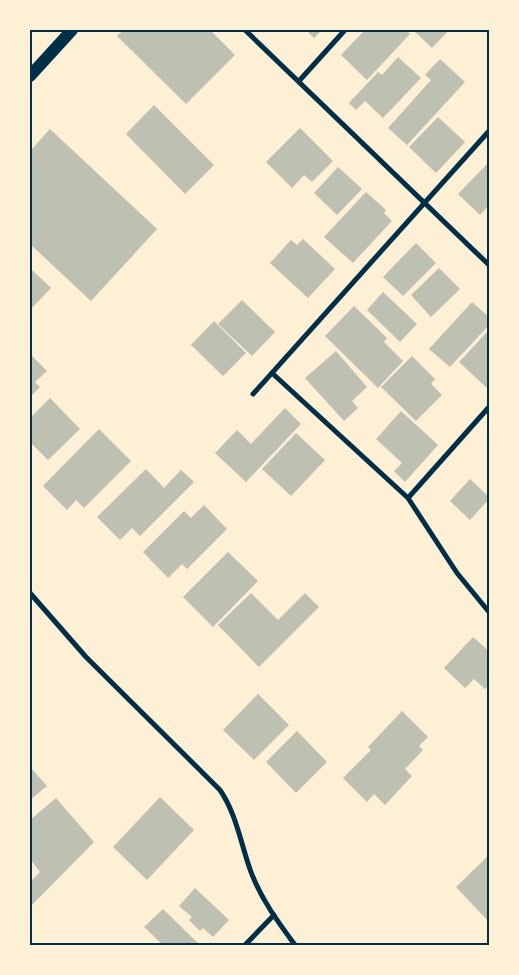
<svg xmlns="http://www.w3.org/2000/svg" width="519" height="975" viewBox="0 0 519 975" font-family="Literata,serif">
<rect width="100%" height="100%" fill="#fdf0d5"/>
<g fill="#bec0b2">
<polygon points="123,30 210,30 235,55 186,104 117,36"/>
<polygon points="306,30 322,30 314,38"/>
<polygon points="365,30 405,30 410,34 367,80 341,55"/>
<polygon points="413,30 449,30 432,48"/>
<polygon points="398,57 421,78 383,118 365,101 356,110 349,103 378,72 382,75"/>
<polygon points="440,59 465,82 407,145 388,128 431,80 425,75"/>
<polygon points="154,105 214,165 185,194 126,134"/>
<polygon points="438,117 465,142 436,173 409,147"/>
<polygon points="300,128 333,161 312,182 304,175 292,188 266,162"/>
<polygon points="50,129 157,229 91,301 30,244 30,151"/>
<polygon points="489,162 489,205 480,215 458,194"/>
<polygon points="338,167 362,189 337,215 314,193"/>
<polygon points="366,192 386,210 384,213 392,221 353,263 324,237"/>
<polygon points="303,239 335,269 308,298 270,263 291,240 297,245"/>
<polygon points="416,243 436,263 403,296 383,277"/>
<polygon points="30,268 51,288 30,310"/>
<polygon points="439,268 460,289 431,317 411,295"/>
<polygon points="383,292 417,324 400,342 367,310"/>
<polygon points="242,300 275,332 252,356 218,324"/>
<polygon points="472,302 489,317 489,325 450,367 429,349"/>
<polygon points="354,306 387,338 384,342 403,361 378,388 325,336"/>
<polygon points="214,321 246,353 223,376 191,345"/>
<polygon points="489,330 489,390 459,362"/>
<polygon points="336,351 367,387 352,401 358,408 344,421 305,378"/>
<polygon points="30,354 47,371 35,382 40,387 30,397"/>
<polygon points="412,356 435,379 431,384 442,395 416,421 381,387"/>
<polygon points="50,398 80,429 48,460 30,442 30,418"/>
<polygon points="285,408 301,424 246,482 215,453 237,430 251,444"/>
<polygon points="401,411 438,445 405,482 394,471 402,463 376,439"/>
<polygon points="99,429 131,461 84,508 76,500 67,510 43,486"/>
<polygon points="296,433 325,460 291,496 262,469"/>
<polygon points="146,469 164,488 181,470 194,482 140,536 132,528 120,540 97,517"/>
<polygon points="470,479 489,497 489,499 470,520 450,501"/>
<polygon points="204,505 227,529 187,569 182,564 168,578 143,552 184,511 191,518"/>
<polygon points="228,552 258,581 213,627 183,597"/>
<polygon points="251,593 278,620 305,593 319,607 259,667 218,625"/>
<polygon points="473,637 489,651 489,685 485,689 474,679 465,688 444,668"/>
<polygon points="258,694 289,725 254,760 223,730"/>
<polygon points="402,711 428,737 419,746 423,750 405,769 412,776 385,805 374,794 367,802 343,778 371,750 368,747"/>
<polygon points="297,731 327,762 296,793 266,762"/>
<polygon points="30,767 47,786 30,800"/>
<polygon points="160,797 194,830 147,880 113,847"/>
<polygon points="56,798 94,842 30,907 30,882 40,872 30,859 30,820"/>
<polygon points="489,855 489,922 456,887"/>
<polygon points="195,888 229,920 213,937 203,928 200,931 189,920 192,917 179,906"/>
<polygon points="163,909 200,945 163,945 144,927"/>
</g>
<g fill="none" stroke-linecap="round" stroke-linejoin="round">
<g stroke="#003049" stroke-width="5">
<polyline points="245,30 489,265"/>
<polyline points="299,81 345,30"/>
<polyline points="272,373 408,498 457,573 489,612"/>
<polyline points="253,394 489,131"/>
<polyline points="408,498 489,407"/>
<path d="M 30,593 L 86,657 L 220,790 C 237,815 241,845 251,872 C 261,899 278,922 295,945"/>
<polyline points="245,945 274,915"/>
</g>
<polyline stroke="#003049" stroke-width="12" points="30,76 72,30"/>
</g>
<rect width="519" height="975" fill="none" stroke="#fdf0d5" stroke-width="62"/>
<rect x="31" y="31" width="457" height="913" fill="none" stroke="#003049" stroke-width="2"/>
</svg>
